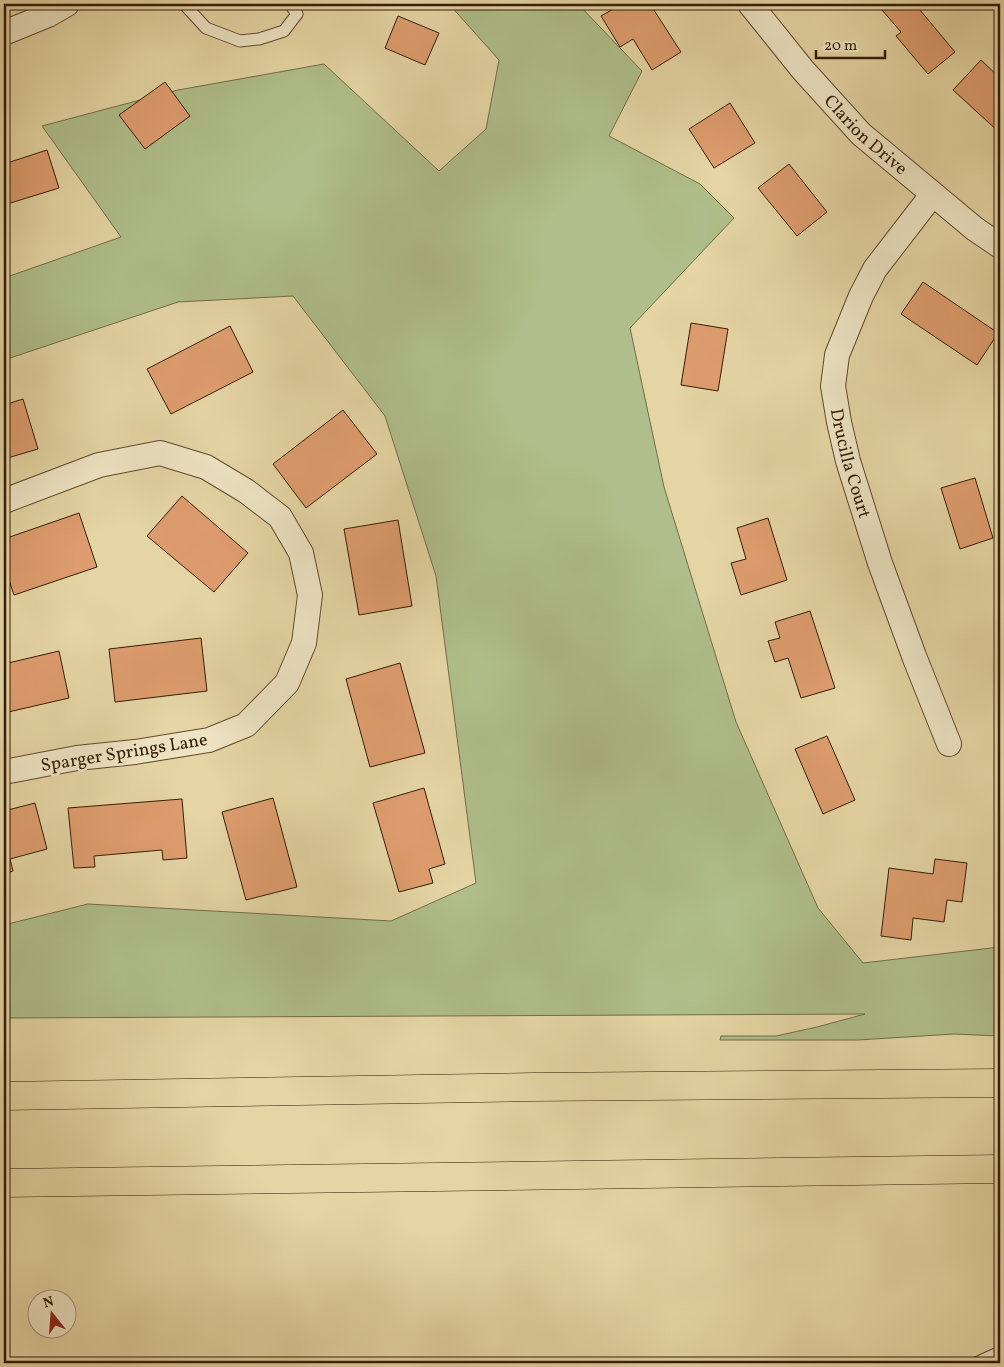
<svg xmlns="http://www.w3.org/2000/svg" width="1004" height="1367" viewBox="0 0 1004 1367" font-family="Vollkorn,serif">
<rect width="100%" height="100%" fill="#e5d5a4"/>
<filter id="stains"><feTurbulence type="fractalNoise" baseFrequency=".004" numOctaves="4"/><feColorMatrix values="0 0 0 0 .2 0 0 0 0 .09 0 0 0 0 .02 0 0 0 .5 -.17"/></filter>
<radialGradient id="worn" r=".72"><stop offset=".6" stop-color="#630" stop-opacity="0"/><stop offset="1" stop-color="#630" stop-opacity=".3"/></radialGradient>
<polygon fill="#afbe8a" stroke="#726d48" points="449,4 578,4 642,71 609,136 700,184 734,218 630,328 664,487 736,722 818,908 863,963 1000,947 1000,1036 954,1034 858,1040 720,1040 721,1036 776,1036 817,1027 865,1014 4,1018 4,925 88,904 391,921 476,883 436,576 385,416 293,296 178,302 4,360 4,278 121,237 42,126 178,90 324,64 439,171 486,129 499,60"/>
<g fill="#de9d6e" stroke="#341c07">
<polygon points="622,4 650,4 681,52 652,70 633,39 620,47 601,16"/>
<polygon points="889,4 915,4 955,52 928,74 896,36 901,32 882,10"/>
<polygon points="398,16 439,33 425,65 385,48"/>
<polygon points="981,60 1000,78 1000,133 953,90"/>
<polygon points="165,82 190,116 145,149 119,115"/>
<polygon points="730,103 755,143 714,168 689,129"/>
<polygon points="47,150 59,188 4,205 4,164"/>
<polygon points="789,164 827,212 797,236 758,188"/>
<polygon points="923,282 998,333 977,365 901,314"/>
<polygon points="691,323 728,329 718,391 681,385"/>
<polygon points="230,326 253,372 171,414 147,369"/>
<polygon points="23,399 38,449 4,459 4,405"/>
<polygon points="343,410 377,454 306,508 273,464"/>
<polygon points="975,478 993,538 960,549 941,488"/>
<polygon points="182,496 248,553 214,592 147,536"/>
<polygon points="79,513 97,567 14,595 4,565 4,539"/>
<polygon points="768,518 787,580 741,595 731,563 746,559 737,528"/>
<polygon points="398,520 412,606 359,615 344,529"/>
<polygon points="810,611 835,688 801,698 788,658 775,662 768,641 780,638 775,622"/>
<polygon points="201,638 207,691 115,702 109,649"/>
<polygon points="59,651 69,698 4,713 4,664"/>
<polygon points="400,663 425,753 370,767 346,679"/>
<polygon points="827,736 855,800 823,814 795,749"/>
<polygon points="424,788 445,864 429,869 433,883 399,892 373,803"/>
<polygon points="273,798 297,887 246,900 222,812"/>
<polygon points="182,799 187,858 163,860 162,850 94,856 95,867 74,868 68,808"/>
<polygon points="35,803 47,849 10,859 13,871 4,874 4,811"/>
<polygon points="935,859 967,863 962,902 947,900 944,922 913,918 911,940 881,936 889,868 933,874"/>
</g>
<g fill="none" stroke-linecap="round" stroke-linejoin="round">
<defs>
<g id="lane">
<polyline points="184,4 206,28 240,41 259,39 284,31 297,14 290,4"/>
<polyline points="976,1363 1000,1352"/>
</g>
<g id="street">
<path id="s1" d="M 750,4 L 803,70 L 861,134 L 975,229 L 1000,246"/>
<polyline points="4,33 48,15 67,4"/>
<path id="s2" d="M 932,195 L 875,269 L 861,296 L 837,355 L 833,386 L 839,422 L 848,461 L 880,563 L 914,656 L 949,744"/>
<polyline points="4,501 99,465 160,453 206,467 246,491 280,517 301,553 310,595 304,643 287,683 246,725 209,740 135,752 77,758 4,772"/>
</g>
<g id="highway">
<polyline points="4,1096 533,1087 1000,1083"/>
<polyline points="4,1183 1000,1169"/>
</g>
</defs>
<use href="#lane" stroke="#604a2e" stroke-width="13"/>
<use href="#street" stroke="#604a2e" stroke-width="26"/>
<use href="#highway" stroke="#341c07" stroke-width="29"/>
<use href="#lane" stroke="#eee4c4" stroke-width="11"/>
<use href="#street" stroke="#eee4c4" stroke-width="24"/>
<use href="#highway" stroke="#e5d5a4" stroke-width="28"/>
</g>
<g text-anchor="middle" stroke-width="5" stroke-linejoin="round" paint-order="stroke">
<g font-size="18" fill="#341c07" stroke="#eee4c4">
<text dy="6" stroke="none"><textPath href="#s1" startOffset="175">Clarion Drive</textPath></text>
<text dy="6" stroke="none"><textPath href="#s2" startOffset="298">Drucilla Court</textPath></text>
<text transform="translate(124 752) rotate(-9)" y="6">Sparger Springs Lane</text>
</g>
</g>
<rect width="1004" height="1367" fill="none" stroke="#e5d5a4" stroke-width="20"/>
<rect x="5" y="5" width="994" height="1357" fill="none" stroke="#341c07" stroke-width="2.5"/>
<rect x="10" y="10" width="984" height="1347" fill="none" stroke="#341c07"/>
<g transform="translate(52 1314) rotate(343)"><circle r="24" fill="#eee4c4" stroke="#a49478"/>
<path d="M0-4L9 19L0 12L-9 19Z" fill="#8f2418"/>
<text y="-8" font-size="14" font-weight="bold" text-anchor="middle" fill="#341c07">N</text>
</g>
<path d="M816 50v8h69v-8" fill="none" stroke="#341c07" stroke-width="2.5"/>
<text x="824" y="50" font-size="15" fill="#341c07" stroke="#eee4c4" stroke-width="4" paint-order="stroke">20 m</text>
<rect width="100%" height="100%" filter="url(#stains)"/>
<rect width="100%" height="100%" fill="url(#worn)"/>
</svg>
